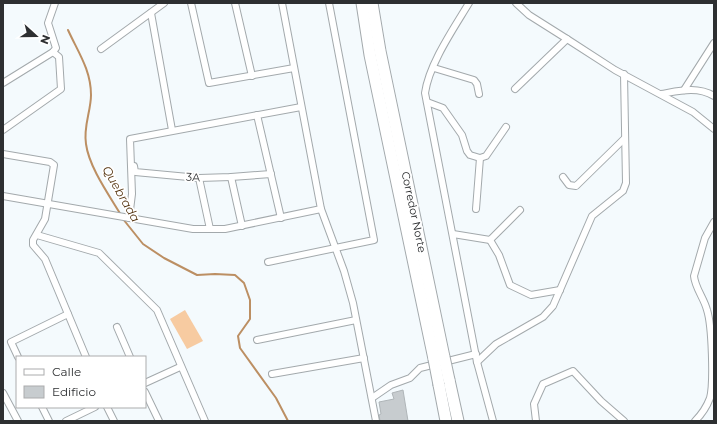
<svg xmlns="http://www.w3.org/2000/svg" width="717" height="424" viewBox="0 0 717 424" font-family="Montserrat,sans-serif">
<rect width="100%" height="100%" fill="#f4fafd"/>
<polygon fill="#f7cba1" points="185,310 203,341 187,349 170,319"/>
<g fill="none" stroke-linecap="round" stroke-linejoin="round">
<g stroke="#bc8f63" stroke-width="2">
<path d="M 68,30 C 78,52 91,70 91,95 C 91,111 83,127 86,144 C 89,167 109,195 121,215"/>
<polyline points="123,219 143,244 164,258 197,275 215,274 235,275 244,283 250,300 250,319 238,336 240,348 276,398 288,421"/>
</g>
</g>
<polygon fill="#c7cccf" stroke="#afb5b8" points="403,390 408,421 380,421 379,415 381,414 379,402 394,399 392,393"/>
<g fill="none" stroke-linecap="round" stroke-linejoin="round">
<defs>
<g id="minor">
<polyline points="191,3 209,83 294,68"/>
<polyline points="235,3 252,76"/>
<polyline points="282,3 321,209 344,271 353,303 376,421"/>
<path d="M 469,3 C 454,28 429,64 425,93 L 477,362 L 493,421"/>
<polyline points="516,3 529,15 567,39 615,70 693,112 714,129"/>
<polyline points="151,13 172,130"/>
<polyline points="101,49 164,3"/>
<polyline points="434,68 474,80 477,84 479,94"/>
<polyline points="3,83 53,52 56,48 48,23 55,3"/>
<polyline points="515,89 567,39"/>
<polyline points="684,90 714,43"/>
<path d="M 661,94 C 679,91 697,86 714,96"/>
<polyline points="427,102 443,108 462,135 467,151 470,155 480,158 486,156 506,127"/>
<polyline points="257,115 281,218"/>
<polyline points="3,130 61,89 59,57 53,52"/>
<polyline points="3,154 50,162 54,165 45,219 33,240 33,245 45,259 86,357"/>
<polyline points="134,166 135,172 199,178 231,177 271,174"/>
<polyline points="231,177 242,226"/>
<polyline points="563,177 569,185 576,186 624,139"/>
<polyline points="199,178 210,229"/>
<polyline points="3,196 193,229 225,229 321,209"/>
<polyline points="476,209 480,158"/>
<polyline points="129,218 132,194 130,139 301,107"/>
<polyline points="453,234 490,240 520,210"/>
<polyline points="37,235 99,253 157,310 205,421"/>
<polyline points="490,240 499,255 510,285 531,295 560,290"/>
<polyline points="268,262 374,240 329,3"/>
<polyline points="117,327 130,357"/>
<polyline points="257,340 356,320"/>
<polyline points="18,357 11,342 68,314"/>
<polyline points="477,362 496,344 543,317 553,306 592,216 623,191 626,183 624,74"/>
<polyline points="272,374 364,358"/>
<polyline points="145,383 180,367"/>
<polyline points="145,392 159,421"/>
<polyline points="3,393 18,421"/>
<polyline points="372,398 391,385 410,378 420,368 476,354"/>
<polyline points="42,407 49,421"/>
<polyline points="107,407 114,421"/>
<polyline points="66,421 95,407"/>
<polyline points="536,421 534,404 543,384 573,371 601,401 624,421"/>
<path d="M 695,421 C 701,415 707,406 710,398 C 714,383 712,325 707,310 C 704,298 695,288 694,276 L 705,238 L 714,222"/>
</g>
<g id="motorway">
<polyline points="362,3 370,55 434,359"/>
<polyline points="372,3 380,51 444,357"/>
<polyline points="449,380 458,421"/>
<polyline points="439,385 446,421"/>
</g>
</defs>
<use href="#minor" stroke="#a3a9ac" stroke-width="8"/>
<use href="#motorway" stroke="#a3a9ac" stroke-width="13"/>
<use href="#minor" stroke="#fff" stroke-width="6"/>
<use href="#motorway" stroke="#fff" stroke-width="11"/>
<defs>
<g id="motorway-bridge">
<polyline points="444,357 449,380"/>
<polyline points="434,359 439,385"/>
</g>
</defs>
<use href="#motorway-bridge" stroke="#a3a9ac" stroke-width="13" stroke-linecap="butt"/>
<use href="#motorway-bridge" stroke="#fff" stroke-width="11"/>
</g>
<g text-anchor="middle" stroke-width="3.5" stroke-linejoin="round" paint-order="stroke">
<g font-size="11" fill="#2d2f31" stroke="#fff">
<text transform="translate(193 177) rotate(3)" y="4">3A</text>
<text transform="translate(414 212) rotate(78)" y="4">Corredor Norte</text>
</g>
<g font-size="12" font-style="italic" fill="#583916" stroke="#fff">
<text transform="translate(121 194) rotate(60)" y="4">Quebrada</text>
</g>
</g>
<rect width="717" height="424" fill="none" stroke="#2d2f31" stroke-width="8"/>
<rect x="16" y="356" width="130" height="52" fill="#ffffff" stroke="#abacad"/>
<rect x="24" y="369" width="20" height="6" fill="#ffffff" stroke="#abacad"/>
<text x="52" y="376" font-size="12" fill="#2d2f31">Calle</text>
<rect x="24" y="386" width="20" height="12" fill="#c7cccf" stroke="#abacad"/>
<text x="52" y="396" font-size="12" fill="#2d2f31">Edificio</text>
<g transform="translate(36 36) rotate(111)" stroke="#ffffff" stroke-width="3" paint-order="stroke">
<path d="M0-3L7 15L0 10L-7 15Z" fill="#2d2f31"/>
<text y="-6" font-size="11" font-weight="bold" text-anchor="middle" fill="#2d2f31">N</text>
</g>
</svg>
